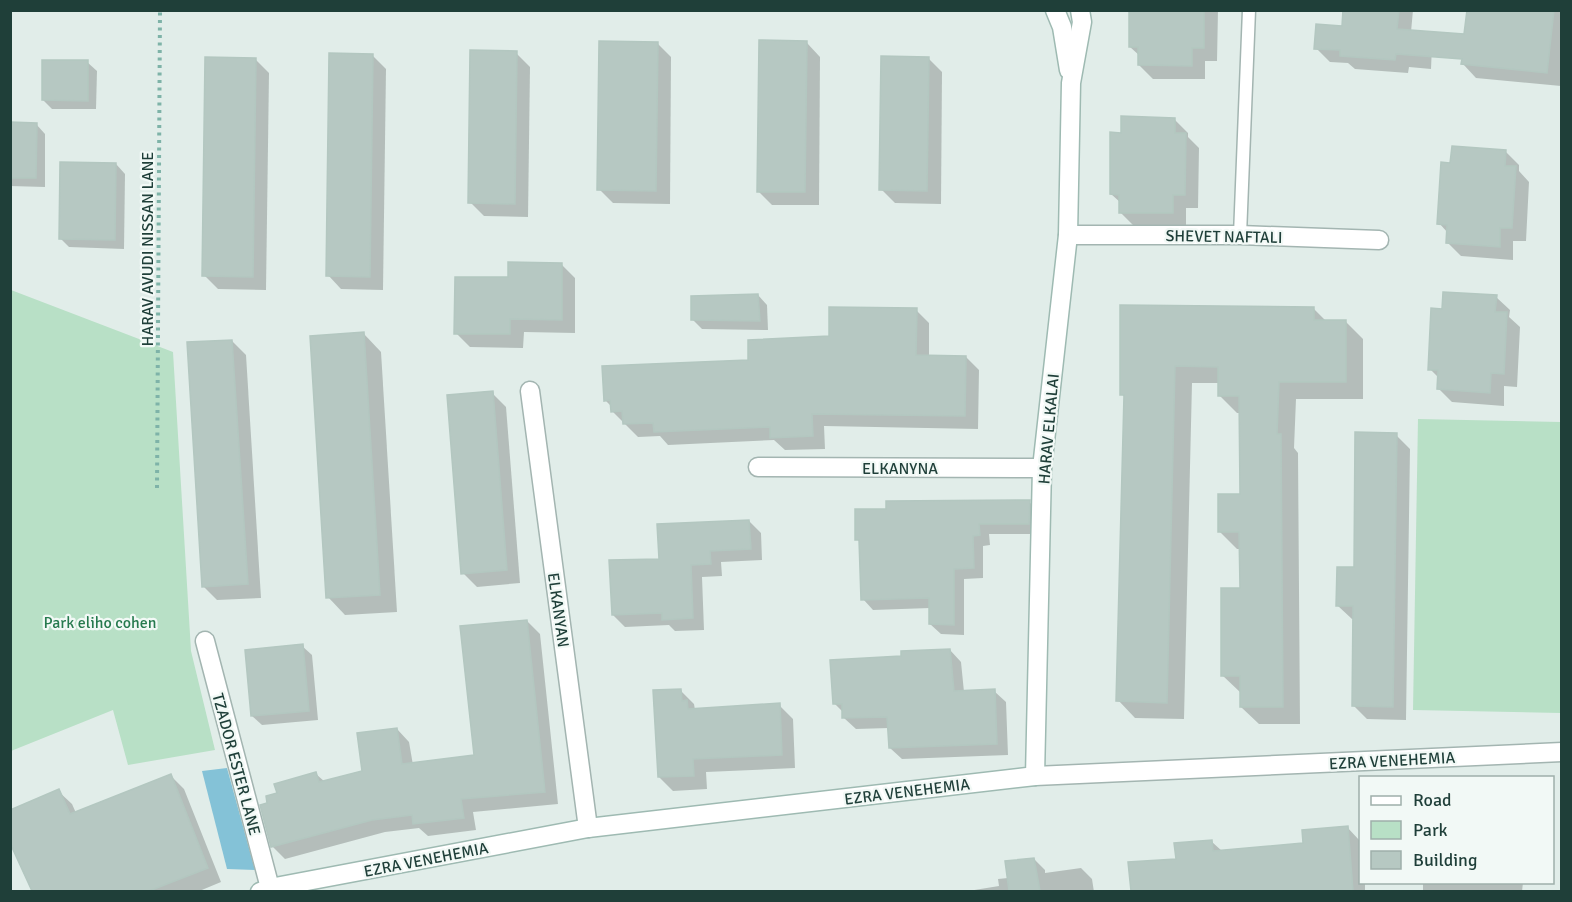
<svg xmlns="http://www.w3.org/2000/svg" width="1572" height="902" viewBox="0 0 1572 902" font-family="Signika,sans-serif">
<rect width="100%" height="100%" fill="#e1ede9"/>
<g fill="#b8e0c6">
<polygon points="11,290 173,352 191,651 215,750 128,765 113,710 11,751"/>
<polygon points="1418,419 1561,422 1561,713 1413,710"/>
</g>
<polygon fill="#84c2d7" points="227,768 255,870 227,869 202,771"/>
<g fill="#0003">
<polygon points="1130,10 1218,10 1217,61 1205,61 1205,79 1153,79 1139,65 1140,56 1130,47"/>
<polygon points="1344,10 1413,10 1411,32 1432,46 1431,69 1409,67 1408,73 1355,69 1348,63 1330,62 1316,48 1343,27"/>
<polygon points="1468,10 1560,10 1561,86 1476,78 1463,64"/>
<polygon points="807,43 820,57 819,205 772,205 758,191"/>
<polygon points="658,44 671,57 670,204 613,203 599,189"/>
<polygon points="516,53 530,67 528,217 484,216 470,202"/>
<polygon points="372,55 386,69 383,290 341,289 328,275"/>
<polygon points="255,59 269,73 266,290 218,289 204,275"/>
<polygon points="929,59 942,72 941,204 895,203 881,189"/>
<polygon points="87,62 97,71 96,109 52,109 43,100"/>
<polygon points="1174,119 1188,133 1188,137 1199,148 1198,208 1186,208 1186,226 1134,226 1120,212 1121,203 1111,194 1122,134"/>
<polygon points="10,124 36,124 45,134 45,187 10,186"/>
<polygon points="1505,151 1519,165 1519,171 1529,182 1526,241 1513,241 1513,260 1461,256 1447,242 1448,233 1439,223"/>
<polygon points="116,164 125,174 124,249 69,247 60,238"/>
<polygon points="561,264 575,278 575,333 524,332 523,348 470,347 456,333 509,279"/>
<polygon points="758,295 767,305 768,330 702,329 693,320"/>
<polygon points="1496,297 1510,310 1509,317 1520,327 1517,387 1504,386 1504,406 1452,402 1438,388 1439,378 1430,369 1443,310"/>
<polygon points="1122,307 1313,308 1326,321 1345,321 1363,339 1363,399 1296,399 1294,448 1298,453 1300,724 1259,724 1241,707 1241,693 1222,675 1242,589 1241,549 1237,549 1220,532 1241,495 1240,413 1237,413 1219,395 1219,383 1192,383 1184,719 1135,718 1118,700 1125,398 1122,394"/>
<polygon points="916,310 929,323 929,356 966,357 979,370 978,429 824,426 825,449 785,450 774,440 668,445 660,436 638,437 612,411 612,407 605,400 830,338"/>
<polygon points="364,334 381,352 397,612 345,615 328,597"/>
<polygon points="232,341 246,355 261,598 217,600 204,587"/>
<polygon points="492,393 506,407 520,583 477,587 463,573"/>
<polygon points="1396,435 1410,449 1406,720 1367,719 1353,705 1354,619 1352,619 1338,606 1355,569"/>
<polygon points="1029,502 1040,512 1039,534 989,534 990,545 983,546 983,578 964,579 964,635 941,634 930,624 930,608 873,610 863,599 860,542 857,539"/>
<polygon points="749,521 761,533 762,560 721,562 722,576 702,577 704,630 675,631 669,625 625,627 613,615 660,560"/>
<polygon points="527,621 540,634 558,804 473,812 476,830 428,836 419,828 385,832 285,859 272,846 269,804 279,794 316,774 325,782 364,772 397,729 409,742 413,765 476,756"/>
<polygon points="302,646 312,655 318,720 262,725 252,716"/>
<polygon points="950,650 961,662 964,692 994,691 1006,702 1008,755 902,759 890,748 889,728 856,729 844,718 844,713 834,703"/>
<polygon points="680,690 694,704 695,710 779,705 793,719 795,768 706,772 707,789 673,791 659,777"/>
<polygon points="171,776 184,789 221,882 197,892 34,892 10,839 58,791 72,804 76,813"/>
<polygon points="1347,827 1360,841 1360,882 1365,882 1365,892 1132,891 1130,863 1177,860 1212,842 1222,851 1304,845"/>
<polygon points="1034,859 1045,870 1045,873 1081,868 1092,879 1094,892 962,892 999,886 998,879 1008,878"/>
<polygon points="1423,882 1523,882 1522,892 1423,892"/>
</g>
<g fill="#b6c8c2" stroke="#b3c7c0" stroke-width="1.5">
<polygon points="1129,10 1204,10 1204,48 1192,48 1192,66 1138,65 1138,47 1129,47"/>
<polygon points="1343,10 1399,10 1397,29 1464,34 1467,10 1554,10 1547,73 1461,64 1462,59 1396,54 1395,60 1340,56 1340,50 1314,49 1316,24 1342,26"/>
<polygon points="759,40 807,41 805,192 757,192"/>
<polygon points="599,41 658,42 656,191 597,190"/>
<polygon points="470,50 517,51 515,204 468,203"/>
<polygon points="329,53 373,54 370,277 326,276"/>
<polygon points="881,56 929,57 927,191 879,190"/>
<polygon points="205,57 256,58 253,277 202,276"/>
<polygon points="42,60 88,60 88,101 42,100"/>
<polygon points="1121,116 1175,118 1175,133 1186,133 1185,195 1173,195 1173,213 1119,213 1119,195 1110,194 1110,132 1121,133"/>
<polygon points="10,122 37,123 36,178 10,178"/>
<polygon points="1452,146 1506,150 1505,166 1516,166 1512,228 1500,228 1500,247 1446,243 1447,225 1437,224 1441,162 1450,163"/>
<polygon points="60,162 116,163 115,240 59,239"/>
<polygon points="508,262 562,263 562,320 510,319 510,334 454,334 455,277 508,277"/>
<polygon points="1443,292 1497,295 1495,312 1507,312 1504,374 1491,373 1490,393 1437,389 1438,370 1428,370 1431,308 1442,309"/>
<polygon points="758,294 760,321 691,320 691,296"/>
<polygon points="1120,305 1314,307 1314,320 1346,320 1346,382 1279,382 1277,434 1281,434 1283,707 1240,707 1240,676 1221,676 1221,588 1240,588 1239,532 1218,532 1218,494 1240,494 1239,396 1218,396 1218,367 1175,366 1167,703 1116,701 1124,395 1120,395"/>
<polygon points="829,307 917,308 916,355 966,356 965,416 812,414 813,436 770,438 770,427 654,432 653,423 623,424 622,411 611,412 610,400 604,401 602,366 748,360 748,340 829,336"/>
<polygon points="364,332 380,595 326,598 310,336"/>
<polygon points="232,340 248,584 202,587 187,342"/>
<polygon points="493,391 507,570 461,574 447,395"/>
<polygon points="1355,432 1397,433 1393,707 1352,706 1353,606 1336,606 1337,567 1354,567"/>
<polygon points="1030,500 1029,524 979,524 980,535 973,536 974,568 954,569 954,625 929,624 929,598 861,600 859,540 855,540 855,509 886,509 886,501"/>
<polygon points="749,520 751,549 710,551 711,564 691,565 693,618 662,620 662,613 612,615 609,560 659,559 657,524"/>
<polygon points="527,620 545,792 461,799 464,818 413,824 412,815 372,820 271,847 260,805 267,803 266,796 277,793 274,784 316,772 319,782 362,771 357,733 397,728 402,764 474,755 460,626"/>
<polygon points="303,644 309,711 251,716 245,650"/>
<polygon points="950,649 954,691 995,689 997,744 889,748 887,717 842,718 842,704 833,704 830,660 901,656 901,651"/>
<polygon points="681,689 682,701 687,700 688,709 780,703 782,755 693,759 694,776 658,777 653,690"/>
<polygon points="171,774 208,868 149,891 32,891 10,843 10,810 59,789 70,814"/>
<polygon points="1348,826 1353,891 1131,891 1128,862 1176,859 1174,843 1212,840 1213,851 1303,843 1302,830"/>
<polygon points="1034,858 1040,891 1009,891 1005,861"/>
</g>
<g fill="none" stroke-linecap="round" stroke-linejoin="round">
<defs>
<polyline id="lane" points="1240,235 1249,10"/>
<g id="street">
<polyline points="1068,235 1240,235 1379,240"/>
<polyline points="530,391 588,828"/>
<polyline points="758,467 1042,468"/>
<polyline points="205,641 270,888"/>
<polyline points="1035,776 1562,752"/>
</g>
<g id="secondary">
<polyline points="1055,10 1062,27 1069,70"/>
<polyline points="260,892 270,888 588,828 1035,776 1042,468 1068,235 1071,83 1082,22 1080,10"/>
</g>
</defs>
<use href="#lane" stroke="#a3b5b1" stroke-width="15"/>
<use href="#street" stroke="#a3b5b1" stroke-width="21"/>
<use href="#secondary" stroke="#9ebab2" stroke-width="21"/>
<polyline stroke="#7eb3a8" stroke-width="4" stroke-dasharray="3 4.5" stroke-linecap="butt" points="157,488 160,10"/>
<use href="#lane" stroke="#fff" stroke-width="12"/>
<use href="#street" stroke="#fff" stroke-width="18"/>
<use href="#secondary" stroke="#fff" stroke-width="18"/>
</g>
<g text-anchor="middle" stroke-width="4.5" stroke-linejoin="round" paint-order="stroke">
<g font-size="16" fill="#1f3f39" stroke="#f2f9f6">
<text transform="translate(1224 236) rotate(1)" y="6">SHEVET NAFTALI</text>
<text transform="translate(147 249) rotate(-90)" y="6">HARAV AVUDI NISSAN LANE</text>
<text transform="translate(1048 429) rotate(-85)" y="6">HARAV ELKALAI</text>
<text x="900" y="474">ELKANYNA</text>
<text transform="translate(559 610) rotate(82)" y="6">ELKANYAN</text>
<text transform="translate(1392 760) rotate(-3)" y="6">EZRA VENEHEMIA</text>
<text transform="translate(237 764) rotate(75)" y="6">TZADOR ESTER LANE</text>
<text transform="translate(907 791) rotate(-7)" y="6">EZRA VENEHEMIA</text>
<text transform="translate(426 859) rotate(-11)" y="6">EZRA VENEHEMIA</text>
</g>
<g font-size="16" fill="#267a4e" stroke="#f2f9f6">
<text x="100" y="628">Park eliho cohen</text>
</g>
</g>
<rect width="1572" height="902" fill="none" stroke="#1f3f39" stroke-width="24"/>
<rect x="1359" y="776" width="195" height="108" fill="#f2f9f6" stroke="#9eafaa" stroke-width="1.5"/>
<rect x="1371" y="796" width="30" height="9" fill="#ffffff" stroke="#9eafaa" stroke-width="1.5"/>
<text x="1413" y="806" font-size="18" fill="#1f3f39">Road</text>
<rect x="1371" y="821" width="30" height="18" fill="#b8e0c6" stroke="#9eafaa" stroke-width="1.5"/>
<text x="1413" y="836" font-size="18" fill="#1f3f39">Park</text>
<rect x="1371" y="851" width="30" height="18" fill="#b6c8c2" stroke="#9eafaa" stroke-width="1.5"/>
<text x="1413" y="866" font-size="18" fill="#1f3f39">Building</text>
</svg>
